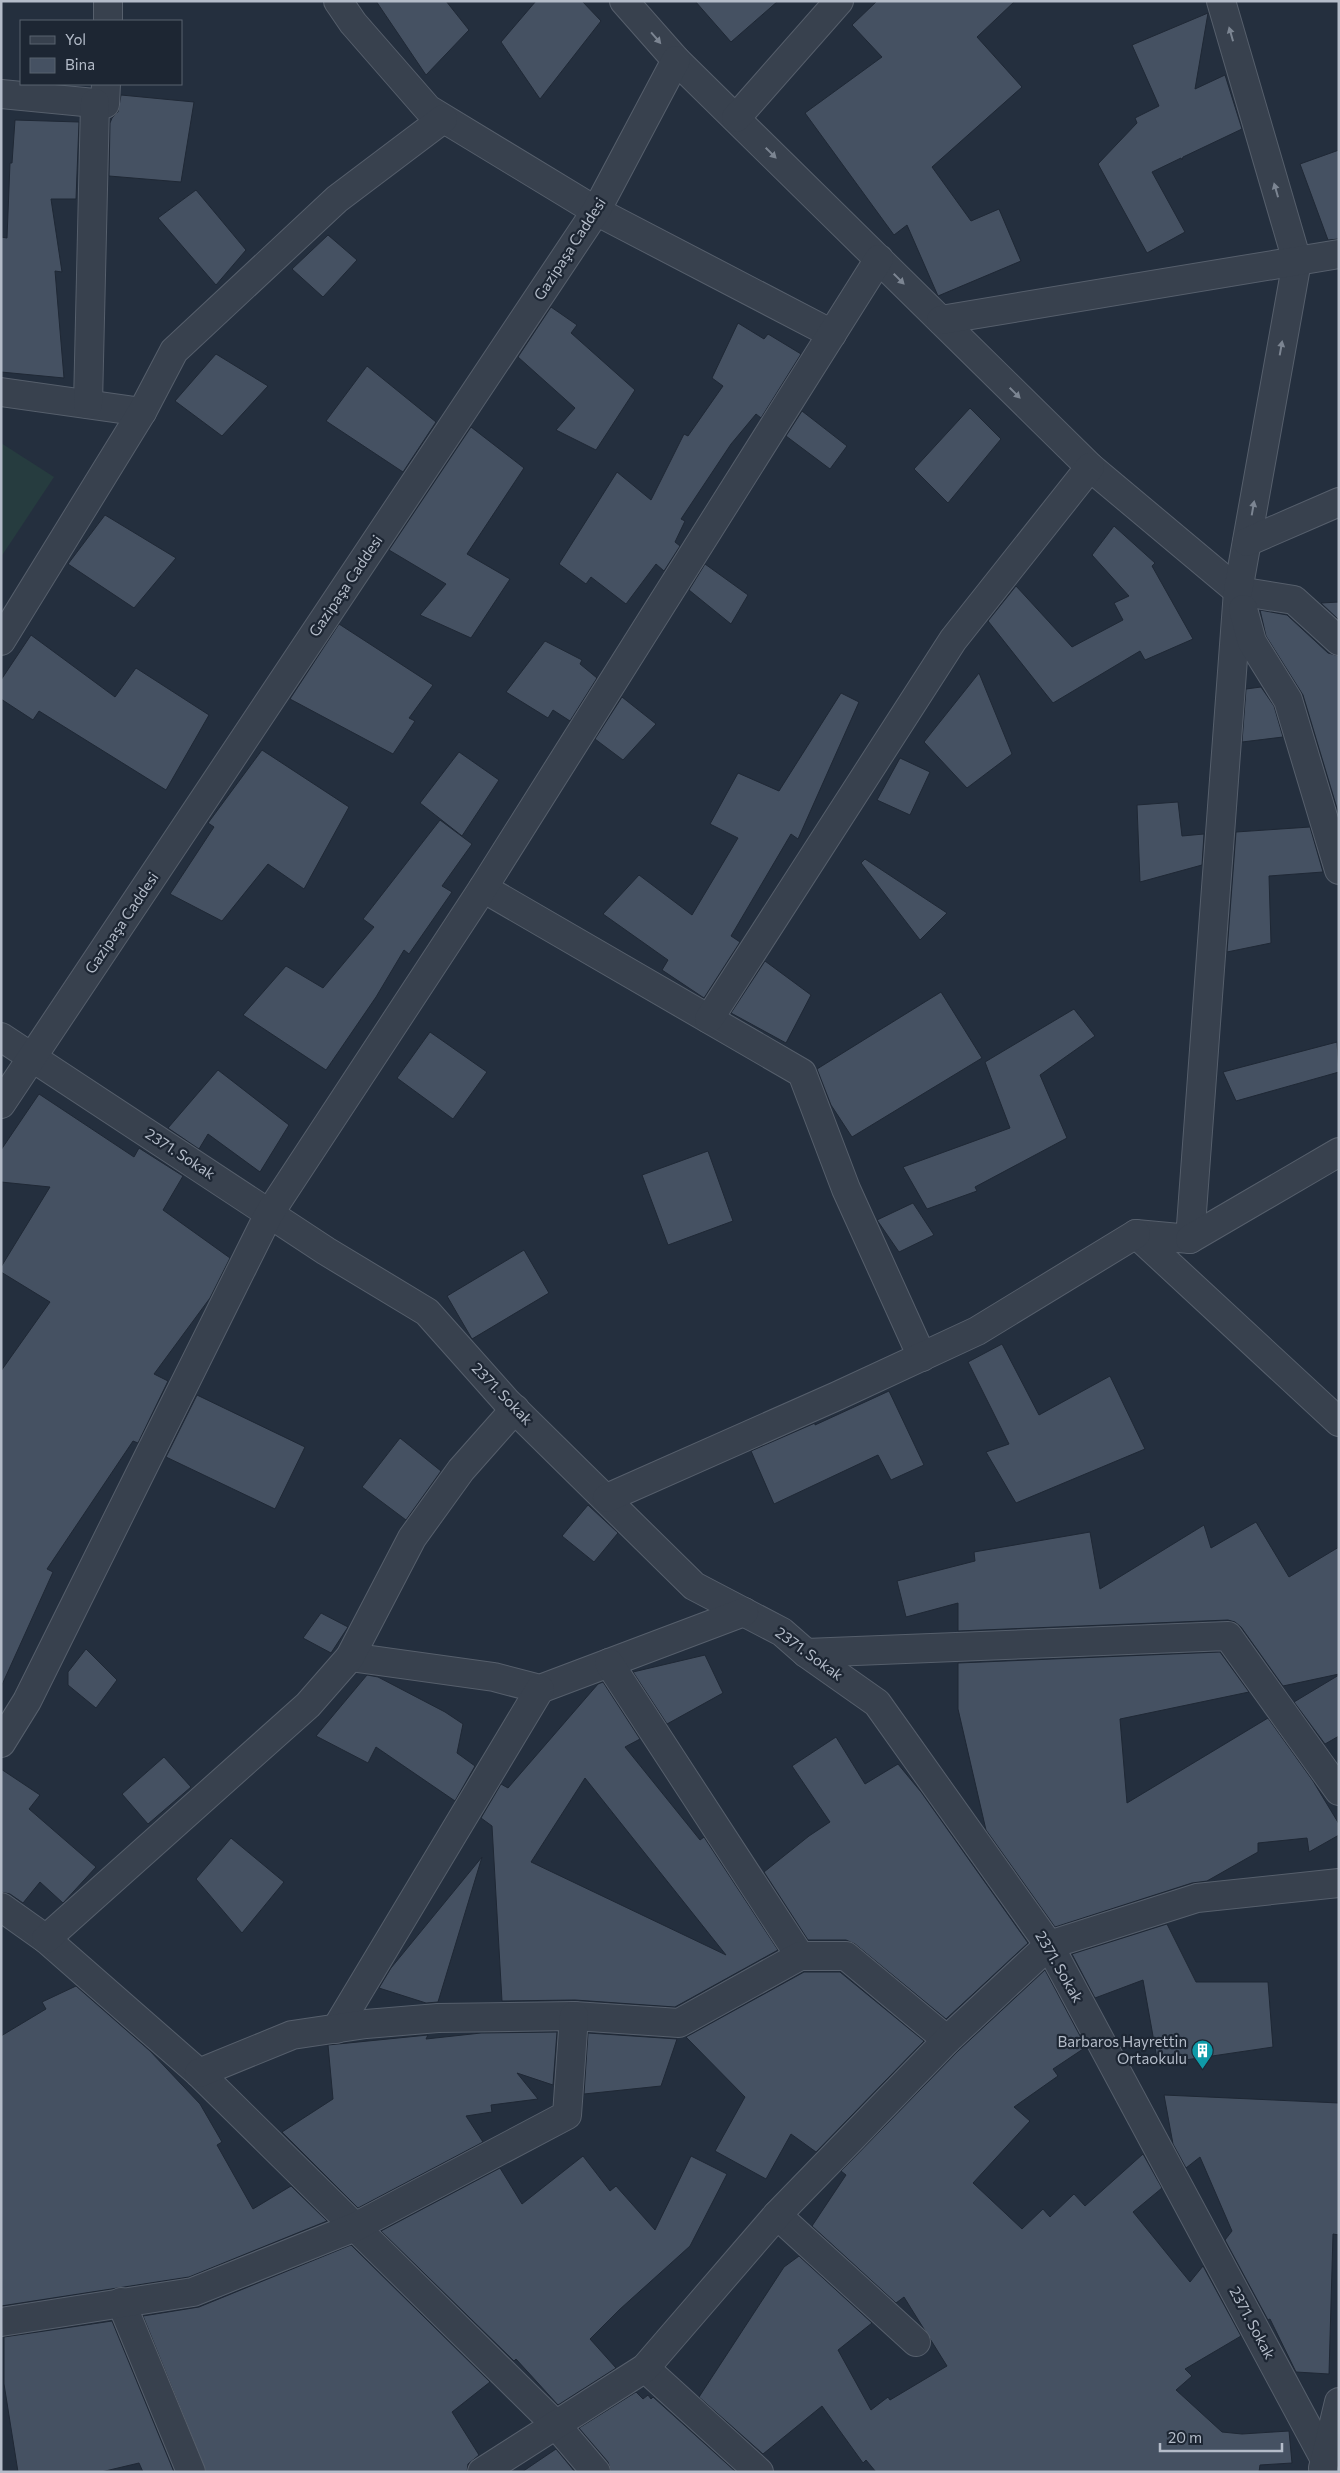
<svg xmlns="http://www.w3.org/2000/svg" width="1340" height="2473" viewBox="0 0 1340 2473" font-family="Commissioner,sans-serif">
<rect width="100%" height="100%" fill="#242f3e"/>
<polygon fill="#263c3f" points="1,443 54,477 1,557"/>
<g fill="#455162" stroke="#1f2835" fill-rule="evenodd">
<polygon points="376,1 446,1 469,30 426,75"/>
<polygon points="536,1 582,1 601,21 540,99 501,42"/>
<polygon points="695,1 778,1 731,42"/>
<polygon points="877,1 1015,1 977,37 1022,87 932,167 971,221 999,209 1021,261 938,296 907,225 894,235 805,113 882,57 852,25"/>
<polygon points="1208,13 1195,89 1225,75 1242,129 1183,157 1182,160 1181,158 1152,172 1185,232 1147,253 1098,164 1137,123 1135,118 1159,106 1132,45"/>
<polygon points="121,95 194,102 181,182 109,176 110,123 112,118 118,112"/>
<polygon points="15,120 79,122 76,199 51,199 62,272 55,271 64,378 1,372 1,237 7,238 10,163 12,163"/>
<polygon points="1339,150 1339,239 1328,240 1300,164"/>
<polygon points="196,190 246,250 216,285 158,218"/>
<polygon points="328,235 357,260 323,297 292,269"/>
<polygon points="551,307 577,325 571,333 635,390 596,450 556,430 575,408 518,357"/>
<polygon points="738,323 764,339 768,334 801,354 761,418 756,414 731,444 681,519 685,521 675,542 680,546 664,571 656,564 626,604 591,577 586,584 559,564 617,472 651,500 684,434 688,436 723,386 712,378"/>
<polygon points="216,354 268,386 222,436 175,401"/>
<polygon points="367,366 436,422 403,472 326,421"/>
<polygon points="970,408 1001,439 948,503 914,469"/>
<polygon points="802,411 847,446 830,469 786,436"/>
<polygon points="471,427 524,468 467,554 510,579 471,638 420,615 446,584 389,550"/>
<polygon points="105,515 176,558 134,608 68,564"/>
<polygon points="1114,526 1155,563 1152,566 1193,639 1145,660 1140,651 1053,703 988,621 1016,586 1072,647 1123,620 1114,603 1129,596 1092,555"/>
<polygon points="705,564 748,595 731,624 689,590"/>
<polygon points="1339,602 1339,620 1321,603"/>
<polygon points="1260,610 1287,615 1328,653 1339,656 1339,815 1303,695 1266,636"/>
<polygon points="339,624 433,685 409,718 415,721 393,754 290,699"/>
<polygon points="31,635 115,697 136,668 209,715 166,790 39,711 33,720 1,699 1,680"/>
<polygon points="545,641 582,660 580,664 597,678 570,721 553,710 548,718 506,692"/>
<polygon points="979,673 1012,754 967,788 924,742"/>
<polygon points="1261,687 1274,706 1283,737 1242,742 1246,689"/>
<polygon points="841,693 859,702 798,839 791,834 731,936 740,942 704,998 662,970 668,960 603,914 639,875 692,915 738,838 710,824 738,773 779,791"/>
<polygon points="622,697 656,724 623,760 595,739"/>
<polygon points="262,750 349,807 304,889 268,864 222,921 170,894 214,827 208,823"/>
<polygon points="459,752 499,780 462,836 420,803"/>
<polygon points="900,758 930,772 910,815 877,800"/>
<polygon points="1178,802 1182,836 1204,834 1202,865 1140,882 1137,805"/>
<polygon points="440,820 472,844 442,886 452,892 409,954 404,950 376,997 326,1070 243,1015 286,966 323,988 374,927 363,919"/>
<polygon points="1310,827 1323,872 1269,876 1271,943 1227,952 1236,832"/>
<polygon points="865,859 947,913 920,940 861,863"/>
<polygon points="765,961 811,995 786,1043 731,1013"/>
<polygon points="941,992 982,1058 852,1137 831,1105 817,1069"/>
<polygon points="1074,1009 1095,1036 1040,1075 1067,1138 975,1187 977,1191 927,1209 903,1167 1010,1128 985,1062"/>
<polygon points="430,1032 487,1072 453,1119 397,1078"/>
<polygon points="1337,1042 1339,1072 1236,1101 1223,1072"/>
<polygon points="218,1070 289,1125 260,1172 208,1134 199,1149 168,1128"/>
<polygon points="39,1094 134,1157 139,1148 183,1176 163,1210 230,1258 210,1298 154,1374 168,1381 138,1443 133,1441 47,1569 53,1572 1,1687 1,1371 50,1302 1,1272 1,1267 50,1187 1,1182 1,1150"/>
<polygon points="708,1151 733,1221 668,1245 642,1175"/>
<polygon points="913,1203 934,1235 899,1252 877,1220"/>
<polygon points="524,1250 549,1293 472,1339 447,1296"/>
<polygon points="1002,1344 1039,1415 1110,1376 1145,1449 1016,1503 986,1452 1009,1444 968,1362"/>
<polygon points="889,1391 924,1465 891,1480 878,1455 774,1504 751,1451 815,1423 815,1425"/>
<polygon points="197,1395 305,1447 275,1509 166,1457"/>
<polygon points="400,1438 441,1471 406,1520 362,1487"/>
<polygon points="588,1505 618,1533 594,1562 562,1536"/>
<polygon points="1256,1522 1289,1577 1339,1547 1339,1674 1283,1686 1241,1627 1235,1622 1228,1620 958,1631 958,1603 906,1617 897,1581 975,1561 974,1552 1090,1532 1100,1589 1204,1525 1211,1548"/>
<polygon points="321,1613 348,1627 331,1653 303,1638"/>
<polygon points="86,1649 117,1680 96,1708 68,1685 68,1672"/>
<polygon points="1220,1652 1249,1692 1120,1719 1127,1803 1268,1718 1313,1781 1339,1824 1339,1835 1309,1852 1307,1838 1258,1843 1258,1852 1207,1881 1192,1883 1055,1927 986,1830 958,1709 958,1663"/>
<polygon points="705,1655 723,1693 667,1724 633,1672"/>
<polygon points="367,1675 378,1677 445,1712 463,1724 457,1753 475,1766 455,1801 376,1747 368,1763 316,1736"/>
<polygon points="1339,1675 1339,1736 1325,1744 1294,1702"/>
<path d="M 603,1682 L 640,1739 L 625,1747 L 700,1840 L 704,1837 L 778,1950 L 675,2007 L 575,2000 L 502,2001 L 492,1826 L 481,1818 L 501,1784 L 508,1788 L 598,1684 ZM 585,1778 L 726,1955 L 531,1862 Z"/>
<polygon points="836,1737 865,1784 898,1764 921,1792 1028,1943 946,2019 855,1944 846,1940 808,1940 764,1872 809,1836 830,1822 792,1766"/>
<polygon points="164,1757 191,1787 148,1824 122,1794"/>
<polygon points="1,1769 40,1795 29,1809 96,1867 63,1903 40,1882 23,1903 10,1894 1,1892"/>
<polygon points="231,1838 284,1882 242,1933 196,1879"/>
<polygon points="482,1857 438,2002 426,2003 379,1988 391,1968"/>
<polygon points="1167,1924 1196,1982 1268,1982 1273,2047 1158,2064 1143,1980 1095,1998 1072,1954"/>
<polygon points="1045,1970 1086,2047 1053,2069 1058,2076 1014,2107 1030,2121 973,2183 1022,2229 1043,2209 1050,2217 1074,2194 1085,2206 1143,2154 1162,2188 1133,2212 1190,2282 1203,2266 1241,2336 1185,2369 1192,2376 1176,2390 1222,2432 1242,2434 1289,2431 1292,2463 1260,2465 1259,2472 876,2472 866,2460 863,2463 822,2406 763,2454 699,2397 784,2267 799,2256 872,2323 838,2350 871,2410 888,2397 890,2400 947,2366 904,2297 896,2303 812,2226 846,2175 841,2171 958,2051"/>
<polygon points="804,1972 840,1972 924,2041 816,2152 791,2134 766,2179 715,2151 745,2097 686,2037"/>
<polygon points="76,1986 150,2051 200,2104 222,2142 217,2145 253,2209 291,2186 327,2221 189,2277 1,2306 1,2036 46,2009 42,2002"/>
<polygon points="557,2032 553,2085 517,2073 538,2099 491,2105 492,2112 466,2116 483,2142 358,2208 282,2132 333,2099 328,2045 428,2035 426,2039 481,2033"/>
<polygon points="588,2033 677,2039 661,2086 584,2094"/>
<polygon points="1164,2095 1339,2103 1339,2235 1333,2234 1329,2374 1296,2372 1270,2319 1268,2320 1225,2240 1232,2231 1200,2157 1186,2168 1173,2144"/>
<polygon points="583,2156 610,2191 616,2186 655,2230 691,2156 727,2174 690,2246 619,2310 590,2339 616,2368 558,2405 516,2359 514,2361 381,2231 500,2168 522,2204"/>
<polygon points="351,2245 490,2382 452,2412 479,2455 468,2464 467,2472 206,2472 143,2316 199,2307"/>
<polygon points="112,2321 174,2472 143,2472 139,2463 101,2472 18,2472 4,2384 4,2337"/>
<polygon points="636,2392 643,2399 648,2395 651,2399 653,2397 736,2472 611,2472 608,2462 579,2428"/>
<polygon points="556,2449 575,2472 522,2472"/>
</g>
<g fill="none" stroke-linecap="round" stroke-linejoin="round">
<defs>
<g id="minor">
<polyline points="338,1 353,23 428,109 596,211 832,334"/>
<polyline points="624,1 676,60 1090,467 1238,591 1294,600 1339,641"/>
<polyline points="1221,1 1297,261 1238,591 1190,1239 1136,1234 1339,1422"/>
<polyline points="108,21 108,1"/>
<polyline points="1,94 105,104 106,84"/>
<polyline points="736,118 839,1"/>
<polyline points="941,320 1339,254"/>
<polyline points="1,392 142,412"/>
<polyline points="88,404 95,103"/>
<polyline points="1247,542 1339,502"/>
<polyline points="1243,609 1252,642 1288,700 1339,870"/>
<polyline points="1,641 142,412 174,351 337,199 443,119"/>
<polyline points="483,888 802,1073 846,1189 922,1357"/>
<polyline points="709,1019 953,640 1090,467"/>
<polyline points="1,1037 326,1251 427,1312 507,1402 694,1586 782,1632 806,1653 877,1703 1049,1945 1324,2458"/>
<polyline points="1,1104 596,211 676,60"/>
<polyline points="1190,1239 1339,1152"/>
<polyline points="607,1498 837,1396 977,1331 1136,1234"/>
<polyline points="806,1653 1228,1636 1339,1791"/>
<polyline points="350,1657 494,1677 540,1689 744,1612"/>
<polyline points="609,1663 800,1956"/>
<polyline points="1,1743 27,1701 269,1214 483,888 879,259"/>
<polyline points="1,1907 46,1939 199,2073 556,2425 596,2472"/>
<polyline points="46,1939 308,1705 350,1657 412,1538 461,1470 515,1409"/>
<polyline points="336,2029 540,1689"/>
<polyline points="199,2073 292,2035 366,2024 438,2018 574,2016 679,2023 800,1956 846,1956 947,2040"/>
<polyline points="777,2215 916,2342"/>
<polyline points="121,2302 191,2472"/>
<polyline points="1,2322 193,2292 355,2227 567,2115 574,2016"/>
<polyline points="645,2368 759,2472"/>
<polyline points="1323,2468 1339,2402"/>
<polyline points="482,2472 645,2368 777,2215 947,2040 1049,1945 1197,1898 1339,1883"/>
</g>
</defs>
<use href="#minor" stroke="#565f6c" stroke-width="30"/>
<use href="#minor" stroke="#38414e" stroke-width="28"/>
</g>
<defs><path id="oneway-solid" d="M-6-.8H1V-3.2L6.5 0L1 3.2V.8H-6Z" transform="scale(1.25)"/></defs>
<g fill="#7c8592">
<use href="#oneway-solid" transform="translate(1231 34) rotate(-106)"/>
<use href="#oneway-solid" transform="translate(656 38) rotate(49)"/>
<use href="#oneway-solid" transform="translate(771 153) rotate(45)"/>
<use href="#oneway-solid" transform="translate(1276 190) rotate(-106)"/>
<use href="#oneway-solid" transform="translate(899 279) rotate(45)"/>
<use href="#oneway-solid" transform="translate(1281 348) rotate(-80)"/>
<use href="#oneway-solid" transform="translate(1015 393) rotate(45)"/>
<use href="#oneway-solid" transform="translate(1253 508) rotate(-80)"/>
</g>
<defs>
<symbol id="building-pin" viewBox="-11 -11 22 30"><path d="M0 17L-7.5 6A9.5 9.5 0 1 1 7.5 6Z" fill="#0f9aa8" stroke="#1d2633"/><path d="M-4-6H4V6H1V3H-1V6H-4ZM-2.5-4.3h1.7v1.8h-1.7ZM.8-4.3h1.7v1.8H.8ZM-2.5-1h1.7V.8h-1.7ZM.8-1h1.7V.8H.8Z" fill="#fff"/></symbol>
</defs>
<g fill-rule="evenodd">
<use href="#building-pin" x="1190" y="2038" width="25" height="34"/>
</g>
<g text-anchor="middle" stroke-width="4.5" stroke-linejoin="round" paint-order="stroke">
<g font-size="15" fill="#b4bcc9" stroke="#1d2633">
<text transform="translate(570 249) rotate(-57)" y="5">Gazipaşa Caddesi</text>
<text transform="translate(346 586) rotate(-56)" y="5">Gazipaşa Caddesi</text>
<text transform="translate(122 923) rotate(-56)" y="5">Gazipaşa Caddesi</text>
<text transform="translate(180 1154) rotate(33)" y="5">2371. Sokak</text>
<text transform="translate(502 1394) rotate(46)" y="5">2371. Sokak</text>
<text transform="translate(809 1654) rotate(36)" y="5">2371. Sokak</text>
<text transform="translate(1059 1967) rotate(60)" y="5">2371. Sokak</text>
<text transform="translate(1252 2323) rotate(62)" y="5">2371. Sokak</text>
</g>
<g font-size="15" fill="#b4bcc9" stroke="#1d2633" text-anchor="end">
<text x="1187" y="2047">Barbaros Hayrettin<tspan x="1187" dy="17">Ortaokulu</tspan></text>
</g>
</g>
<rect width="1340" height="2473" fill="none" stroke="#b4bcc9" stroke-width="5"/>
<rect x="20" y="20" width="162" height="65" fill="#1d2633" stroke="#59626f"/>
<rect x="30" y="36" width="25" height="8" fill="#38414e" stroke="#59626f"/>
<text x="65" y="45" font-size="15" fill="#b4bcc9">Yol</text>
<rect x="30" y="58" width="25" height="15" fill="#455162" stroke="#59626f"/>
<text x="65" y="70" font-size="15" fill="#b4bcc9">Bina</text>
<path d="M1160 2443v8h122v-8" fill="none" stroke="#b4bcc9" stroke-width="2.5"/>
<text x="1168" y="2443" font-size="15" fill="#b4bcc9" stroke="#1d2633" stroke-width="4" paint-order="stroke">20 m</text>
</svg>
